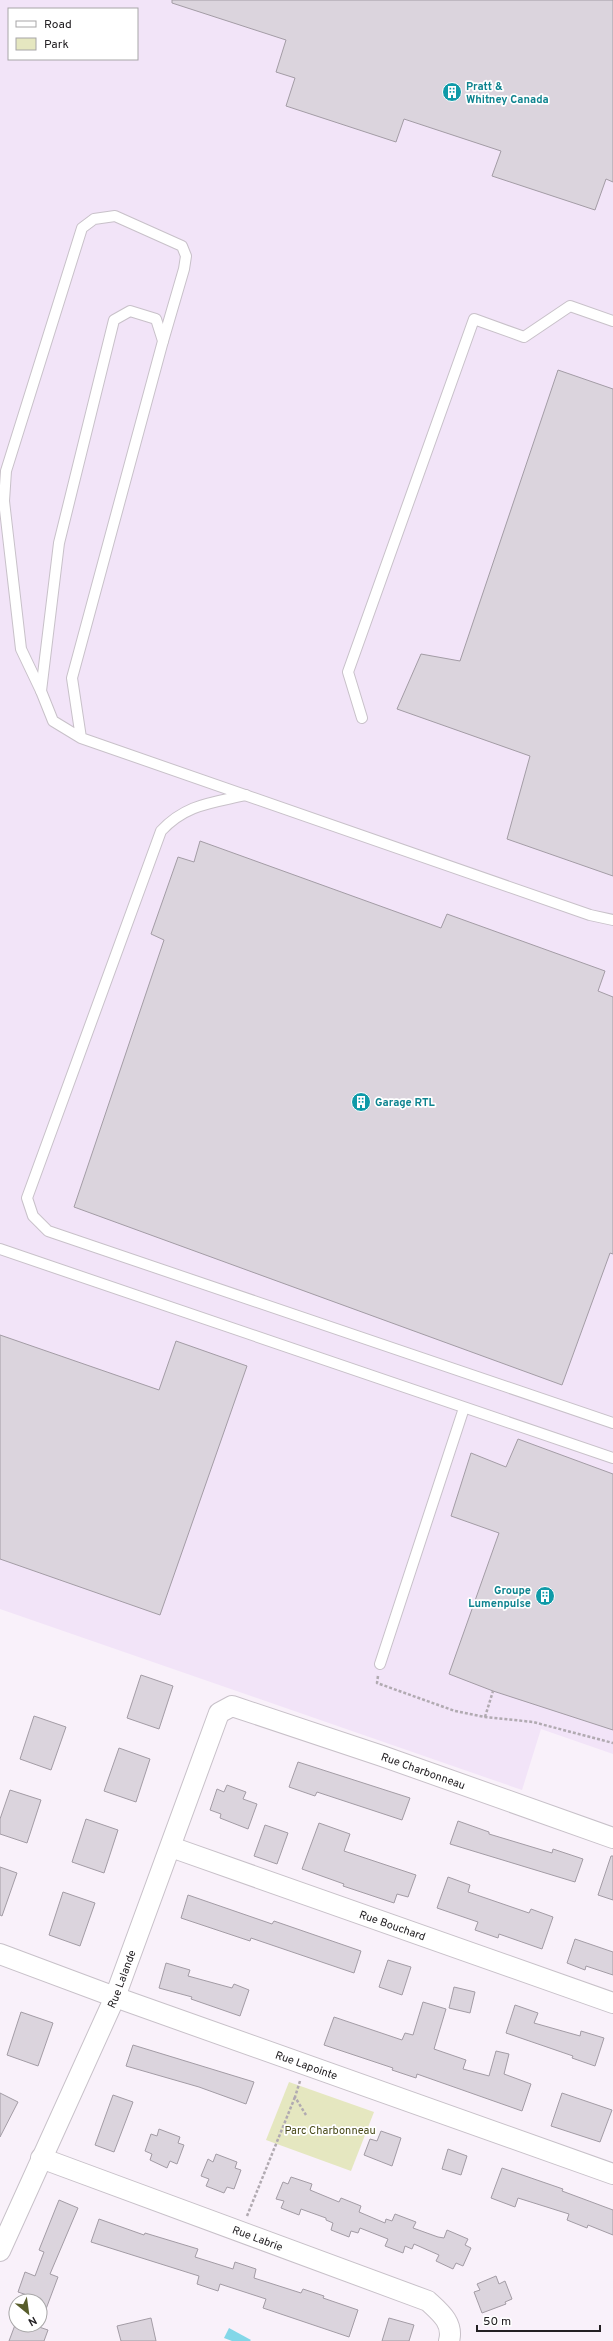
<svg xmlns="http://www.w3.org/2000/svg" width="613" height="2341" viewBox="0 0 613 2341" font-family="Overpass,sans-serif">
<rect width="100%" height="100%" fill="#f9f1fa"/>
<path fill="#f2e4f8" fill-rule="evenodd" d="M 0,0 L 613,0 L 613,1754 L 541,1729 L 522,1790 L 0,1609 ZM 9,9 L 137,9 L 137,59 L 9,59 Z"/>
<polygon fill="#e5e7c0" points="289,2082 374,2112 351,2171 266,2140"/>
<polygon fill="#83d7e8" points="229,2328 251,2340 250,2341 232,2341 224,2338"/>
<g fill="#dbd4dd" stroke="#a39ca5">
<polygon points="172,0 613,0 613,182 606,179 595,210 492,176 501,151 404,119 396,142 286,106 295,78 276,72 286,40 172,3"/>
<polygon points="558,370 613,389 613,876 507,839 530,756 397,709 421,654 460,661"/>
<polygon points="200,841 441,928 447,914 605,971 598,991 613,997 613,1254 610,1253 562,1385 74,1207 164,940 151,934 178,857 194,862"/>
<polygon points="0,1335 159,1390 176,1341 247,1366 160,1615 0,1559"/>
<polygon points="518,1439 613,1474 613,1730 493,1691 449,1674 499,1533 451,1516 471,1453 506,1467"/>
<polygon points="141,1675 173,1686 159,1729 127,1718"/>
<polygon points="34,1716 66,1727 51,1770 20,1759"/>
<polygon points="119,1748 150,1759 136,1802 104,1791"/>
<polygon points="298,1762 410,1798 402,1820 317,1792 315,1796 289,1787"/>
<polygon points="227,1785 246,1792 243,1799 257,1804 248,1829 220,1818 221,1814 210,1810 217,1789 224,1792"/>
<polygon points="10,1790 41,1800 27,1843 0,1834 0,1819"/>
<polygon points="86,1819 118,1830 104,1873 72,1862"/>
<polygon points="458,1821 489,1832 489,1834 552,1853 553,1849 583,1859 575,1882 450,1844"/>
<polygon points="319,1823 350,1834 344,1851 416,1875 408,1897 397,1894 394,1903 343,1886 344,1884 302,1869"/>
<polygon points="265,1825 288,1833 277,1864 254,1856"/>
<polygon points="611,1856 613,1856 613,1900 598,1895"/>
<polygon points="0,1867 17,1873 2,1916 0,1915"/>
<polygon points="448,1877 470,1885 468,1892 529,1913 531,1909 553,1917 542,1949 499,1934 498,1938 475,1930 478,1922 437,1908"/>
<polygon points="63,1892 95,1903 80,1946 49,1935"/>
<polygon points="188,1895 272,1924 274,1921 361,1951 354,1973 251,1938 250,1941 181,1918"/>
<polygon points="575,1939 613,1952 613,1975 586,1966 585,1970 567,1963"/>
<polygon points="388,1960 411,1967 402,1995 379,1987"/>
<polygon points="166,1963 190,1970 188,1976 232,1988 234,1984 249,1990 240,2016 191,1999 192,1997 159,1988"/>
<polygon points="454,1987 475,1992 470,2013 449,2008"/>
<polygon points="423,2002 446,2009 434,2049 466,2060 463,2069 489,2076 496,2051 509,2054 504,2074 531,2084 522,2111 417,2074 416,2078 392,2070 393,2068 324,2045 334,2017 402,2040 405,2033 413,2035"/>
<polygon points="515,2005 538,2013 534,2023 580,2036 581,2031 604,2038 595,2066 572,2058 573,2056 506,2033"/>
<polygon points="21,2012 53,2023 38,2066 7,2055"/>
<polygon points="133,2045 254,2082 246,2104 199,2087 126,2066"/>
<polygon points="0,2093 18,2102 0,2137"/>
<polygon points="562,2093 612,2110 600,2142 551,2126"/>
<polygon points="113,2095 133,2102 114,2152 95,2145"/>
<polygon points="159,2129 180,2137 178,2143 184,2145 177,2164 170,2161 167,2168 150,2160 152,2154 145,2151 151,2134 157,2136"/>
<polygon points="381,2131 401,2138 392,2166 364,2155 370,2139 377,2141"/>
<polygon points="448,2149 467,2156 461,2175 442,2169"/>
<polygon points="216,2154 237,2162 235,2168 241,2170 234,2189 227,2187 224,2193 206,2186 209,2179 201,2176 208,2159 213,2162"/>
<polygon points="502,2168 563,2189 562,2191 613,2210 613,2235 588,2225 587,2228 567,2220 569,2214 518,2198 515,2207 491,2198"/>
<polygon points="291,2177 312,2184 310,2190 339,2202 341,2198 361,2206 359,2212 385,2223 386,2219 392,2221 395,2214 416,2222 413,2228 438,2237 444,2238 447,2230 468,2239 465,2245 471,2248 463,2266 456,2263 453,2269 436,2261 439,2255 414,2244 412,2249 405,2246 403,2253 385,2246 388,2239 360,2228 358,2233 351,2231 349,2237 331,2230 333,2223 326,2220 326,2218 301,2209 299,2215 281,2208 284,2201 276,2199 283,2182 288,2184"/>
<polygon points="59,2200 78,2208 50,2274 58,2277 40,2325 40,2301 28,2301 30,2296 18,2292 25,2272 35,2276 44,2252 39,2250"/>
<polygon points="99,2219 144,2235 145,2233 198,2249 195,2257 233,2269 235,2262 256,2269 254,2278 301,2293 303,2289 324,2296 323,2298 358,2310 349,2337 263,2308 266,2299 220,2284 218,2291 197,2284 199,2276 91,2242"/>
<polygon points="496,2276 499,2284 505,2281 512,2299 505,2302 506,2304 482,2313 474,2292 480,2290 477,2284"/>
<polygon points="151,2318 156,2341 121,2341 117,2326"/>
<polygon points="389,2318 414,2325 409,2341 382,2341"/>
<polygon points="15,2325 40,2325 39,2327 48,2330 44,2341 9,2341"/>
</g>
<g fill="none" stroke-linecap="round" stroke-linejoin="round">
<defs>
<g id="lane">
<polyline points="41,691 21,649 4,501 6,471 82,228 94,219 115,216 182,246 186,256 184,269 163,341"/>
<polyline points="362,718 348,672 474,319 524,337 570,306 613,321"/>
<polyline points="81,738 72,678 163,341 156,319 130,311 114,320 59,543 41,691 53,721 81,738 590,915 613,920"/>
<path d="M 246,795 C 212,803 186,804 161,831 L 27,1198 L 33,1216 L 48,1231 L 613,1423"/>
<polyline points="0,1249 613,1458"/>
<polyline points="380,1664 464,1408"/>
</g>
<g id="street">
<path id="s1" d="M 171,1847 L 613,2003"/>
<path id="s2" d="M 0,1954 L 115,1997 L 613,2174"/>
<path id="s3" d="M 41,2158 L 428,2301 C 440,2312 454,2323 449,2341"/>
<path id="s4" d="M 0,2251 L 115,1997 L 219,1713 L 232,1706 L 382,1756 L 613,1838"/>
</g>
</defs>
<use href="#lane" stroke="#c8c1c9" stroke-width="12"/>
<use href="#street" stroke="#c8c1c9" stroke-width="22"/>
<g stroke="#b1aab1" stroke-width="2.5" stroke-dasharray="3 2" stroke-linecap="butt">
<polyline points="378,1676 377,1683 455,1711 485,1717 533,1722 613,1743"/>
<polyline points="485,1717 493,1691"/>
<polyline points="300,2081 295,2097 306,2115"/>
<polyline points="247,2216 295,2097"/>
</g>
<use href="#lane" stroke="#fff" stroke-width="10"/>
<use href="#street" stroke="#fff" stroke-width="20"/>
</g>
<defs>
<symbol id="building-disc" viewBox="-11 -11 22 22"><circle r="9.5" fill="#0f9aa8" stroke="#fff"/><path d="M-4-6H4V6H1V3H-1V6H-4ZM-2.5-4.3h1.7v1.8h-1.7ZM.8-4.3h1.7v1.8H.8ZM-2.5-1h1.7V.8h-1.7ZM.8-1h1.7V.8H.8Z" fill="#fff"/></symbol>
</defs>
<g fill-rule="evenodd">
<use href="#building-disc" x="441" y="81" width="22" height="22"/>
<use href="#building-disc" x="350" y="1091" width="22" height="22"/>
<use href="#building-disc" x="534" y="1585" width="22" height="22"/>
</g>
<g text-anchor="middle" stroke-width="3.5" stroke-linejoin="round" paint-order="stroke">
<g font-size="11" font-weight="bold" fill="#0d838f" stroke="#fff" text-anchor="start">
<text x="466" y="90">Pratt &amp;<tspan x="466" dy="13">Whitney Canada</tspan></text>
<text x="375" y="1106">Garage RTL</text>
<text x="531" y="1594" text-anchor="end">Groupe<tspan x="531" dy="13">Lumenpulse</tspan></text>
</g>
<g font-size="11" fill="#232023" stroke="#fff">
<text dy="4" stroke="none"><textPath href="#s4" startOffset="798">Rue Charbonneau</textPath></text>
<text dy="4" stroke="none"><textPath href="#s1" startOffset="235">Rue Bouchard</textPath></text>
<text dy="4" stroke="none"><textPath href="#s4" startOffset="298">Rue Lalande</textPath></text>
<text dy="4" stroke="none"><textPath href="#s2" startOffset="326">Rue Lapointe</textPath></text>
<text dy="4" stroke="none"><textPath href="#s3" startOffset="231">Rue Labrie</textPath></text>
</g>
<g font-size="11" fill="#494a19" stroke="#fff">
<text x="330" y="2134">Parc Charbonneau</text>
</g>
</g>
<rect x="8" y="8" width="130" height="52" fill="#ffffff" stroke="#a7a6a7"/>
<rect x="16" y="21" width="20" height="6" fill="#ffffff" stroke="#a7a6a7"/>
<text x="44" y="28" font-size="12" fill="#232023">Road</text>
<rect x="16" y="38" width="20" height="12" fill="#e5e7c0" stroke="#a7a6a7"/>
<text x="44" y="48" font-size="12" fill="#232023">Park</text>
<g transform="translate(28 2313) rotate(151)"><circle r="19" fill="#ffffff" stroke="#a7a6a7"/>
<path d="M0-3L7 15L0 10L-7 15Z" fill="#585d2b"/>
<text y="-6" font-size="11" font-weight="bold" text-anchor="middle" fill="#232023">N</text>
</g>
<path d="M477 2325v6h123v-6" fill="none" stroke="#232023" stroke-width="2"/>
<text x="483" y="2325" font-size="12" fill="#232023" stroke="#ffffff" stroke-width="3" paint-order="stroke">50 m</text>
</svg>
